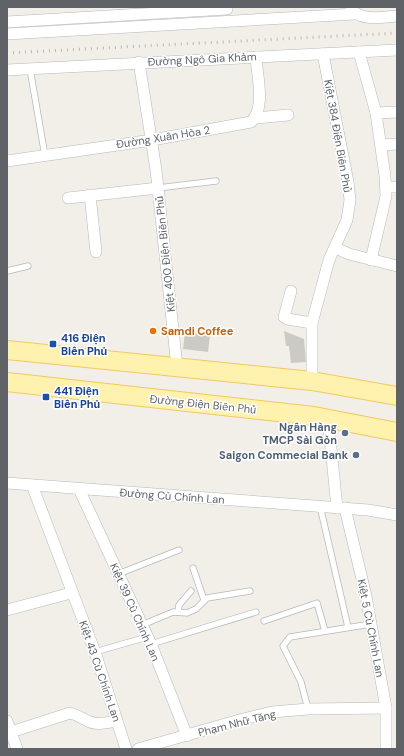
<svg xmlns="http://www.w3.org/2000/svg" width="404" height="756" viewBox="0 0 404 756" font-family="'DM Sans',sans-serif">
<rect width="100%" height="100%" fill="#f1efe8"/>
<g fill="#cccac5">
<polygon points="284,331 304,339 306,362 291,363 289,346 286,346"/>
<polygon points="185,332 210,335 208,352 183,349"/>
</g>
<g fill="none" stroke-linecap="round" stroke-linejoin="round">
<defs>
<g id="service">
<polyline points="30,69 45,156"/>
<polyline points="158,188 216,181"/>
<polyline points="7,271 28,266"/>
<polyline points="320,506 348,627"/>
<polyline points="193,568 204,600"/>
<polyline points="118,574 179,550"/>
<polyline points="178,612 179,605 191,591"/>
<polyline points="264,621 317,603 325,631"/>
<polyline points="142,625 173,612 187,613 196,609 207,598 250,591"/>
<polyline points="151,644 256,612"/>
<polyline points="95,652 147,637"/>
<polyline points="308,709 301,682 283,646 290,637 371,624"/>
</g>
<g id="minor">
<path d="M 351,8 C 360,22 382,17 397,16"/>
<polyline points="7,22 227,9"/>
<polyline points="7,34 355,14"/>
<polyline points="359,52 376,113 385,176 386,196 371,260"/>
<polyline points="139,62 156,170 177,367"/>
<polyline points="7,70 397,50"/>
<polyline points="376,113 397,112"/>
<polyline points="256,118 288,115"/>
<polyline points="382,145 397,144"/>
<path d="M 7,161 L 152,140 L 251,122 C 266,108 257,76 256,57"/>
<polyline points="386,187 397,187"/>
<polyline points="90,195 96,252"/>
<polyline points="68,198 158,188"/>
<polyline points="336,248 349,254 397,266"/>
<polyline points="291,291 284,317 287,319 312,323"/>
<polyline points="312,381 312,323 329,260 347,220 350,200 348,182 323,54"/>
<polyline points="328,418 337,508"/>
<polyline points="7,483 368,510 397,515"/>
<polyline points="32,485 95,652 126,749"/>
<polyline points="79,489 151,644 187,736"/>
<polyline points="345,508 366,596 386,708 386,749"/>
<polyline points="7,610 71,593"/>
<polyline points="7,721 17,749"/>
<path d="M 11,732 L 70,713 C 78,715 81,718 88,721 C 97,726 108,722 117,721"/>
<polyline points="138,749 243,719 272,712 308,709 386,708"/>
</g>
<g id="primary">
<polyline points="7,350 312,381 397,396"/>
<polyline points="7,382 314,416 397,432"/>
</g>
</defs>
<use href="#service" stroke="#b5b8bc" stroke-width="7"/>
<use href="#minor" stroke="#b5b8bc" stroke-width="12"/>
<use href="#primary" stroke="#f2c960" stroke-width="20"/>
<use href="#service" stroke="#fff" stroke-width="5.5"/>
<use href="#minor" stroke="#fff" stroke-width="11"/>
<use href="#primary" stroke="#fff2af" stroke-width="18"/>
<polyline stroke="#b6b7b8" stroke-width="3" stroke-dasharray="1 5" stroke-linecap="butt" points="7,53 397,33"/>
</g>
<circle fill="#e8710a" stroke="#fff" stroke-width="1.5" cx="153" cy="331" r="4"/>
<g fill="#1a4fb4" stroke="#fff" stroke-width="1.5">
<rect x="49" y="340" width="8" height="8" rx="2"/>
<rect x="42" y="393" width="8" height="8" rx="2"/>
</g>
<g fill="#5c6f8a" stroke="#fff" stroke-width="1.5">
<circle cx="345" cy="433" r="4"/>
<circle cx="356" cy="455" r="4"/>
</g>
<g text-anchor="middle" stroke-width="3" stroke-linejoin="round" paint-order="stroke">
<g font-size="11" fill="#5f6368" stroke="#fff">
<text transform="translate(202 59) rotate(-3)" y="4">Đường Ngô Gia Khảm</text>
<text transform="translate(338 136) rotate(80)" y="4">Kiệt 384 Điện Biên Phủ</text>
<text transform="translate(163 137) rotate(-9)" y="4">Đường Xuân Hòa 2</text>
<text transform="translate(165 254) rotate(-96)" y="4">Kiệt 400 Điện Biên Phủ</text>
<text transform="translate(203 404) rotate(6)" y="4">Đường Điện Biên Phủ</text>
<text transform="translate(172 496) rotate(4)" y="4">Đường Cù Chính Lan</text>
<text transform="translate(135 612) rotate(66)" y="4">Kiệt 39 Cù Chính Lan</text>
<text transform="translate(371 628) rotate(79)" y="4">Kiệt 5 Cù Chính Lan</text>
<text transform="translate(100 671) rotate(71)" y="4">Kiệt 43 Cù Chính Lan</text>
<text transform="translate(237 723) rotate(-14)" y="4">Phạm Nhữ Tăng</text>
</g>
<g font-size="11" font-weight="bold" fill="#c56008" stroke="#fff" text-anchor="start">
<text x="161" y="335">Samdi Coffee</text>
</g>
<g font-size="11" font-weight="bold" fill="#164399" stroke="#fff" text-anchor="start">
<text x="61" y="342">416 Điện<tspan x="61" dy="13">Biên Phủ</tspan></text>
<text x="54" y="395">441 Điện<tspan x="54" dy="13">Biên Phủ</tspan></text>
</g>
<g font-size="11" font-weight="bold" fill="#4e5e75" stroke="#fff" text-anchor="end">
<text x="337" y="431">Ngân Hàng<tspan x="337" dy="13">TMCP Sài Gòn</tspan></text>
<text x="348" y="459">Saigon Commecial Bank</text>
</g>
</g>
<rect width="404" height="756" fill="none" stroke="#5f6368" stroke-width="16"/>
</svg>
